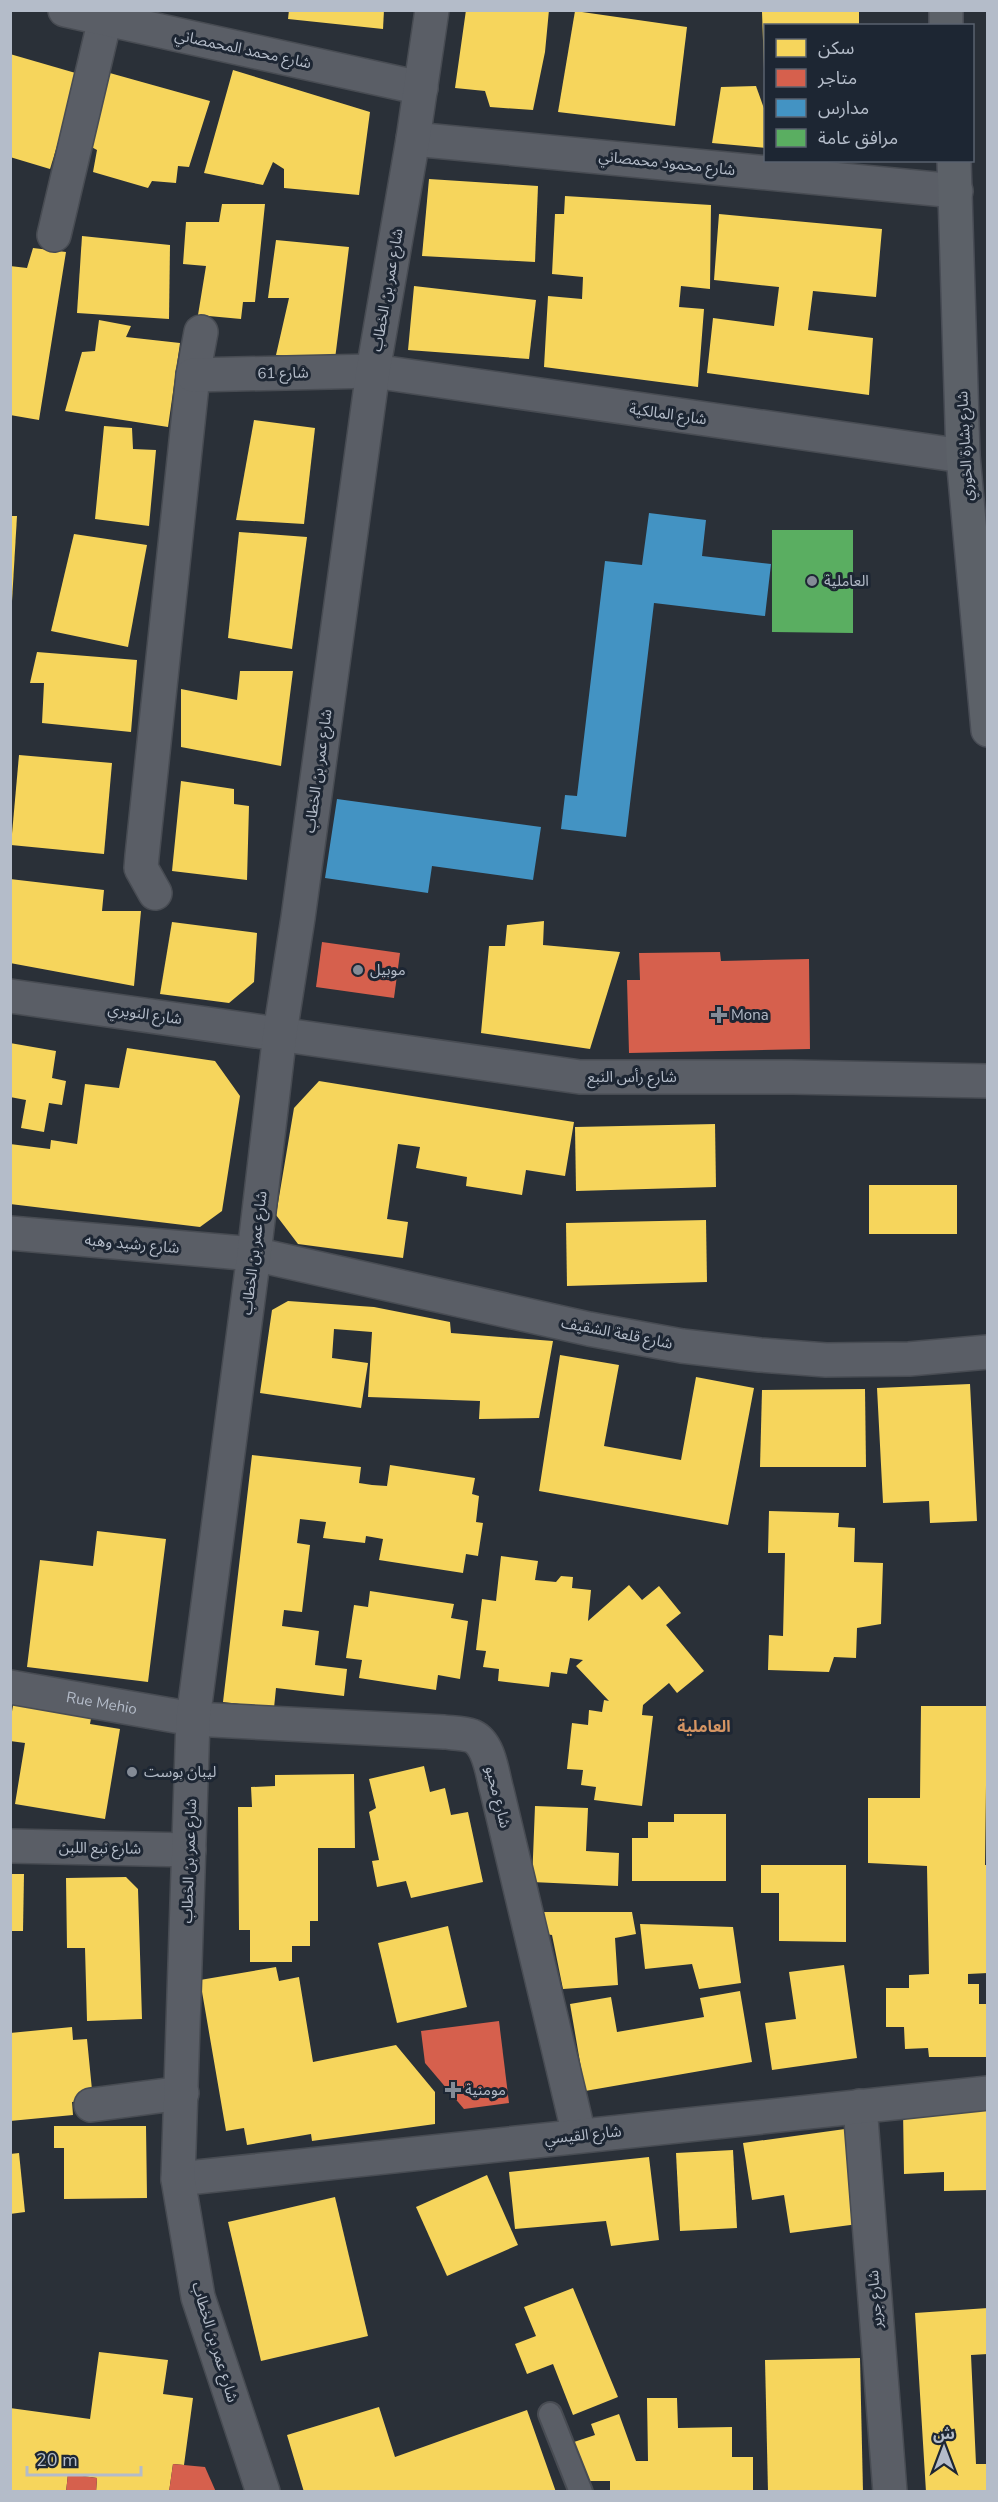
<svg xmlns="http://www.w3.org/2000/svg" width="998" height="2502" viewBox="0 0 998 2502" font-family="'Nunito Sans','Noto Sans Arabic',sans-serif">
<rect width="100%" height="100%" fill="#2a3038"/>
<g fill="#f6d55c">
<polygon points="289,10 384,10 383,29 288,19"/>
<polygon points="466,10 549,10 545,52 533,110 490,107 485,91 455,88"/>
<polygon points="777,10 859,10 859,26 766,26 766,69 764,69 762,12"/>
<polygon points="575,11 687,27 675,126 558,112"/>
<polygon points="10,54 79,74 50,169 10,157"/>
<polygon points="99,70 210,101 189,167 178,166 176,183 152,181 148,188 93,172 97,150 84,143"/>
<polygon points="233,70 370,112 359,195 284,188 284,169 273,162 263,185 204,173"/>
<polygon points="756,86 766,114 766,148 712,143 721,87"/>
<polygon points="429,179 538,186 535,262 422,256"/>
<polygon points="565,196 711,205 710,289 681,286 679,307 704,309 698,387 544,367 548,296 582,299 583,277 552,274 555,214 564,214"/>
<polygon points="222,204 265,204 255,302 243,302 241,319 198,315 206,266 183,264 186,222 219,222"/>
<polygon points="719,214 882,229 876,297 813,291 808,330 873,338 869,395 707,373 713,318 774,326 779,287 714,280"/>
<polygon points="82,236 170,245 169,319 77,313"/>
<polygon points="276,240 349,247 335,359 276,355 289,298 268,298"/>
<polygon points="33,248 66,252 39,420 10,415 10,266 27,268"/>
<polygon points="414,286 536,300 529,359 408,350"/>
<polygon points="99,320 131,326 126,337 180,343 168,427 65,411 82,352 95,351"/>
<polygon points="254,420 315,428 304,524 236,520"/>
<polygon points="104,426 132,428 133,449 156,450 149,526 95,519"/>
<polygon points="10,516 17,516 12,601 10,601"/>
<polygon points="239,532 307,537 292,649 228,638"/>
<polygon points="74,534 147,545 128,647 51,631"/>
<polygon points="37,652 137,660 131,732 42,723 44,683 30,683"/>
<polygon points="240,671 293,671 281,766 181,747 181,689 237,700"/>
<polygon points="19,755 112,763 104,854 11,845"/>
<polygon points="181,781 234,789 234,804 249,806 247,880 172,871"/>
<polygon points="10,879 104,890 102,911 141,911 134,986 10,963"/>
<polygon points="544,921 543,945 620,952 590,1049 481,1033 489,946 505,946 507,925"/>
<polygon points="172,922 257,933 254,982 229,1003 160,994"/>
<polygon points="10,1043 56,1051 52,1078 66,1081 62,1105 49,1103 44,1132 21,1128 26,1100 10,1097"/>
<polygon points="127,1048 215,1061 240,1096 222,1211 200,1227 10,1204 10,1144 50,1149 51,1140 77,1144 85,1084 119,1088"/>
<polygon points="319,1081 574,1122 565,1176 526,1170 522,1195 466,1186 467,1177 416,1168 420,1147 398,1144 387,1219 408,1222 403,1258 298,1244 276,1215 294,1108"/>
<polygon points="715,1124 716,1187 576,1191 575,1127"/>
<rect x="869" y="1185" width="88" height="49"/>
<polygon points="706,1220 707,1282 567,1286 566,1223"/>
<polygon points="288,1301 374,1307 450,1322 451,1333 553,1341 539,1418 479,1419 480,1401 368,1397 372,1332 334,1329 332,1358 368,1363 361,1408 260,1393 272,1310"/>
<polygon points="560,1355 619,1365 604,1446 681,1460 696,1377 754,1388 728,1525 539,1491"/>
<polygon points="970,1384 977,1521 930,1523 929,1501 883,1503 877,1388"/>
<polygon points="865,1389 866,1467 760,1467 762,1390"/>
<polygon points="252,1455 361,1467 359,1483 372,1485 387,1486 390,1465 475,1478 472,1494 479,1496 476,1522 483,1523 478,1556 466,1554 463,1573 379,1560 383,1539 366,1536 365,1543 323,1538 326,1522 300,1519 297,1543 310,1545 302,1612 284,1610 282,1626 319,1631 315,1665 347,1669 344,1696 276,1688 274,1708 223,1702"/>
<polygon points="769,1511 839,1513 838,1527 855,1528 854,1562 883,1563 881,1624 857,1628 856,1658 834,1657 829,1672 768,1670 769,1635 783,1636 785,1553 768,1553"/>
<polygon points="97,1531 166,1539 148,1682 27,1667 40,1560 93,1566"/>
<polygon points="501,1556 538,1561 535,1580 556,1582 561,1576 573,1577 572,1588 591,1590 588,1621 629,1585 642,1600 659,1586 681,1613 666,1625 704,1671 677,1693 669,1683 643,1705 642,1715 653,1716 642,1806 594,1800 596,1787 581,1785 583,1770 567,1769 572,1723 588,1725 589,1710 602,1712 604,1700 609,1701 576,1666 583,1660 570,1658 567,1674 551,1672 549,1687 498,1681 499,1669 483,1667 486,1651 476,1650 482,1599 496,1601"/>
<polygon points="370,1591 454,1604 451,1618 468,1621 460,1679 438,1675 436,1690 359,1678 362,1660 346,1658 354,1605 368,1607"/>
<polygon points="15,1694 93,1707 90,1724 120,1729 105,1819 15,1804 25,1743 10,1741 10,1723"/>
<polygon points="921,1706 987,1706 985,1865 988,1865 988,1973 968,1974 968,1984 979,1984 979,2004 988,2004 987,2057 929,2057 928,2048 905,2049 904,2027 886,2027 886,1988 909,1988 909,1975 929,1974 927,1866 868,1863 868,1798 920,1798"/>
<polygon points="424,1766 430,1792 445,1788 451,1815 468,1812 483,1882 411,1898 406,1881 377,1887 372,1861 379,1860 369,1812 376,1808 369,1779"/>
<polygon points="354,1774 355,1848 318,1848 318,1921 310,1921 310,1946 292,1946 292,1962 250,1962 250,1930 239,1930 238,1807 252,1807 251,1787 275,1786 275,1775"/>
<polygon points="535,1806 588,1808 586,1851 619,1853 618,1886 532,1882"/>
<polygon points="674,1814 726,1814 726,1881 632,1881 632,1838 648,1838 648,1822 674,1822"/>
<polygon points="761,1865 846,1865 846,1942 779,1941 779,1893 761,1893"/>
<polygon points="10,1874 24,1874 23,1931 10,1931"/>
<polygon points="126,1877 138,1889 142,2019 87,2021 85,1948 67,1948 66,1878"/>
<polygon points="541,1912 632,1912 636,1934 615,1938 618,1985 563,1989 552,1935 539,1933"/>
<polygon points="640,1924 733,1927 741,1983 699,1989 692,1964 645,1969"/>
<polygon points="448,1926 467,2007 397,2023 378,1943"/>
<polygon points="844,1965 857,2058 772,2070 765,2023 796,2019 789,1972"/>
<polygon points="276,1967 279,1981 299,1977 313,2062 396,2045 435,2092 435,2124 312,2141 311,2134 247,2145 244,2128 226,2131 200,1980"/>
<polygon points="740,1991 752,2062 585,2091 570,2004 611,1997 617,2032 704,2017 700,1998"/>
<polygon points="72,2027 73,2040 87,2039 93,2100 72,2102 73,2115 10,2121 10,2033"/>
<polygon points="988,2108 988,2190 944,2191 944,2172 904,2174 903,2110"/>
<polygon points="54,2126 146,2126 147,2198 64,2199 64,2148 54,2148"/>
<polygon points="845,2129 858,2224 790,2233 784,2195 752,2200 743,2143"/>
<polygon points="733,2150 737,2228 680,2231 676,2153"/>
<polygon points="19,2153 25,2212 10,2214 10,2154"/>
<polygon points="649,2157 659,2240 611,2246 606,2221 515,2229 509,2172"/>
<polygon points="487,2175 518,2245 447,2276 416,2207"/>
<polygon points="335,2197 368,2336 261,2361 228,2222"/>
<polygon points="573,2288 618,2397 573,2415 553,2364 527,2374 515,2344 536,2336 524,2307"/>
<polygon points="988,2308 988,2354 971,2355 976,2464 988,2464 988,2492 926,2492 915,2313"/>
<polygon points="99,2352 168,2360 163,2394 193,2398 184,2465 173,2464 169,2492 96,2492 97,2478 68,2474 66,2492 10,2492 10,2408 90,2419"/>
<polygon points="860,2358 863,2492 768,2492 765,2360"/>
<polygon points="647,2398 677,2398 678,2428 732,2427 732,2457 753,2457 753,2492 610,2492 610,2481 588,2481 574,2442 595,2435 591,2424 619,2414 636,2461 648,2461"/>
<polygon points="379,2407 395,2457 527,2410 556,2492 304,2492 287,2435"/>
</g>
<g fill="#d6604d">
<polygon points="322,942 400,953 394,998 316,987"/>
<polygon points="720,952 721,961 809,959 810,1049 629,1053 627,980 640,980 639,953"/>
<polygon points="499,2021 509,2103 464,2109 425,2063 421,2031"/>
<polygon points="173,2464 205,2467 216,2492 169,2492"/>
<polygon points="68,2474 97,2478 96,2492 66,2492"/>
</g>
<g fill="#4393c3">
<polygon points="649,513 706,520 702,556 771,564 765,616 654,603 626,837 561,829 565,795 577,796 605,561 642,565"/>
<polygon points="337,799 541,827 533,880 432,866 428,893 325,878"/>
</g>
<polygon fill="#5aae61" points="772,530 853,530 853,633 772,632"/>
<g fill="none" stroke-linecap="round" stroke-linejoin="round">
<defs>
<polyline id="service" points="550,2414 581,2492"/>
<g id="pedestrian">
<polyline points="54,235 105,19"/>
<polyline points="155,893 141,868 142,856 193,375 201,332"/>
<path id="s1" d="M 10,1687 L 193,1719"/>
<polyline points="91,2105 182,2093"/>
</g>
<g id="minor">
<polyline points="65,10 421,88"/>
<polyline points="413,139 956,191"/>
<polyline points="193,375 373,371 963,456"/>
<polyline points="10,1233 254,1254 589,1329 682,1346 760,1355 826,1360 909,1359 988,1352"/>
<path d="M 193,1719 L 444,1732 C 452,1733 464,1733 472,1736 C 490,1744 492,1774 497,1791 L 579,2135"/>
<polyline points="10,1846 189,1850"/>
<polyline points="860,2106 890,2492"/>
<polyline points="178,2179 988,2093"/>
</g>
<g id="tertiary">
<polyline points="10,996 580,1077 792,1077 988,1081"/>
<polyline points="263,2492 198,2297 178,2179 193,1719 254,1254 280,1033 298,918 373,371 413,139 432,10"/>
</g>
<g id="primary">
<polyline points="946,10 946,26"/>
<polyline points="954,160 963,456 988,730"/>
</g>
</defs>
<use href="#service" stroke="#484c53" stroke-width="26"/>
<use href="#pedestrian" stroke="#484c53" stroke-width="36"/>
<use href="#minor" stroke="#484c53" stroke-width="36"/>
<use href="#tertiary" stroke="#484c53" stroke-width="36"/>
<use href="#primary" stroke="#484c55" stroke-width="36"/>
<use href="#service" stroke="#5a5e66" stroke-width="22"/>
<use href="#pedestrian" stroke="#5a5e66" stroke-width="33"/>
<use href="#minor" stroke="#5a5e66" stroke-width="33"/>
<use href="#tertiary" stroke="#5a5e66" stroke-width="33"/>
<use href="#primary" stroke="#5c6168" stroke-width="33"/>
</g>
<g fill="#848b96" stroke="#1d2633" stroke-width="2">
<circle cx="812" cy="581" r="6"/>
<circle cx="358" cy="970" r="6"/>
<path d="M716 1006h6v6h6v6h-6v6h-6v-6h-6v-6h6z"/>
<circle cx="132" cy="1772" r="6"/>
<path d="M450 2081h6v6h6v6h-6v6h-6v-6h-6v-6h6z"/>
</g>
<g text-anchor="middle" stroke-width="6" stroke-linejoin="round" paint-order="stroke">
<g font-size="15" fill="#b4bcc9" stroke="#1d2633">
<text transform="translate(243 49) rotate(12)" y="5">شارع محمد المحمصاني</text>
<text transform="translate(667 163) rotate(6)" y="5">شارع محمود محمصاني</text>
<text transform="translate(387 290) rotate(-80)" y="5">شارع عمر بن الخطاب</text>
<text transform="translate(283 373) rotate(-1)" y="5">شارع 61</text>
<text transform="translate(668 414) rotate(8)" y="5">شارع المالكية</text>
<text transform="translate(965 446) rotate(-93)" y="5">شارع بشارة الخوري</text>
<text transform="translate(318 771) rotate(-82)" y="5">شارع عمر بن الخطاب</text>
<text transform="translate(145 1014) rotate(8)" y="5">شارع النويري</text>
<text x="632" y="1082">شارع رأس النبع</text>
<text transform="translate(132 1244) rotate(5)" y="5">شارع رشيد وهبه</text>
<text transform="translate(254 1253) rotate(-83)" y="5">شارع عمر بن الخطاب</text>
<text transform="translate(617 1333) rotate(11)" y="5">شارع قلعة الشقيف</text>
<text dy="5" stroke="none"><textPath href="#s1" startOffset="93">Rue Mehio</textPath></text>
<text transform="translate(498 1797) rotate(76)" y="5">شارع محيو</text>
<text transform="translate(100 1848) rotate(1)" y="5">شارع نبع اللبن</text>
<text transform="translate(189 1861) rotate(-88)" y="5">شارع عمر بن الخطاب</text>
<text transform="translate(583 2135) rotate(-6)" y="5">شارع القيسي</text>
<text transform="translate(875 2299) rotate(-94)" y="5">شارع جرير</text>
<text transform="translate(215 2342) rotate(73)" y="5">شارع عمر بن الخطاب</text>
</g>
<g font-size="15" fill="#b4bcc9" stroke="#1d2633" text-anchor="start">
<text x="824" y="586">العاملية</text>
<text x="370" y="975">موبيل</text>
<text x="731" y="1020">Mona</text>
<text x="144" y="1777">ليبان بوست</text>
<text x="465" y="2095">مومنية</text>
</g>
<g font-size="16" font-weight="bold" fill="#d59563" stroke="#1d2633">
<text x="704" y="1732">العاملية</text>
</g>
</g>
<rect width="998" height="2502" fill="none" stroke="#b4bcc9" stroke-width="24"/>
<rect x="764" y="24" width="210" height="138" fill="#1d2633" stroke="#59626f" stroke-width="1.5"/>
<rect x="776" y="39" width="30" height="18" fill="#f6d55c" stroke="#59626f" stroke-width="1.5"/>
<text x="818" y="54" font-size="18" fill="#b4bcc9">سكن</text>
<rect x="776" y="69" width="30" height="18" fill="#d6604d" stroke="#59626f" stroke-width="1.5"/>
<text x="818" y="84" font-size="18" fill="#b4bcc9">متاجر</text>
<rect x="776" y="99" width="30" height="18" fill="#4393c3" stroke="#59626f" stroke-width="1.5"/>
<text x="818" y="114" font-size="18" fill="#b4bcc9">مدارس</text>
<rect x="776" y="129" width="30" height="18" fill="#5aae61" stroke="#59626f" stroke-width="1.5"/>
<text x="818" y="144" font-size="18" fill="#b4bcc9">مرافق عامة</text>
<g transform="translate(944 2448)" stroke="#1d2633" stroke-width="4.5" paint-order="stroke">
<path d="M0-4.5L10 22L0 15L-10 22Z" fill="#b4bcc9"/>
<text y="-9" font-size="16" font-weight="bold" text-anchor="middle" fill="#b4bcc9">ش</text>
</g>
<path d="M27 2466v9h114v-9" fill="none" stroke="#b4bcc9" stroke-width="3"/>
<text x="36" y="2466" font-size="18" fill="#b4bcc9" stroke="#1d2633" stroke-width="4.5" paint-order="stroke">20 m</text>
</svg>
